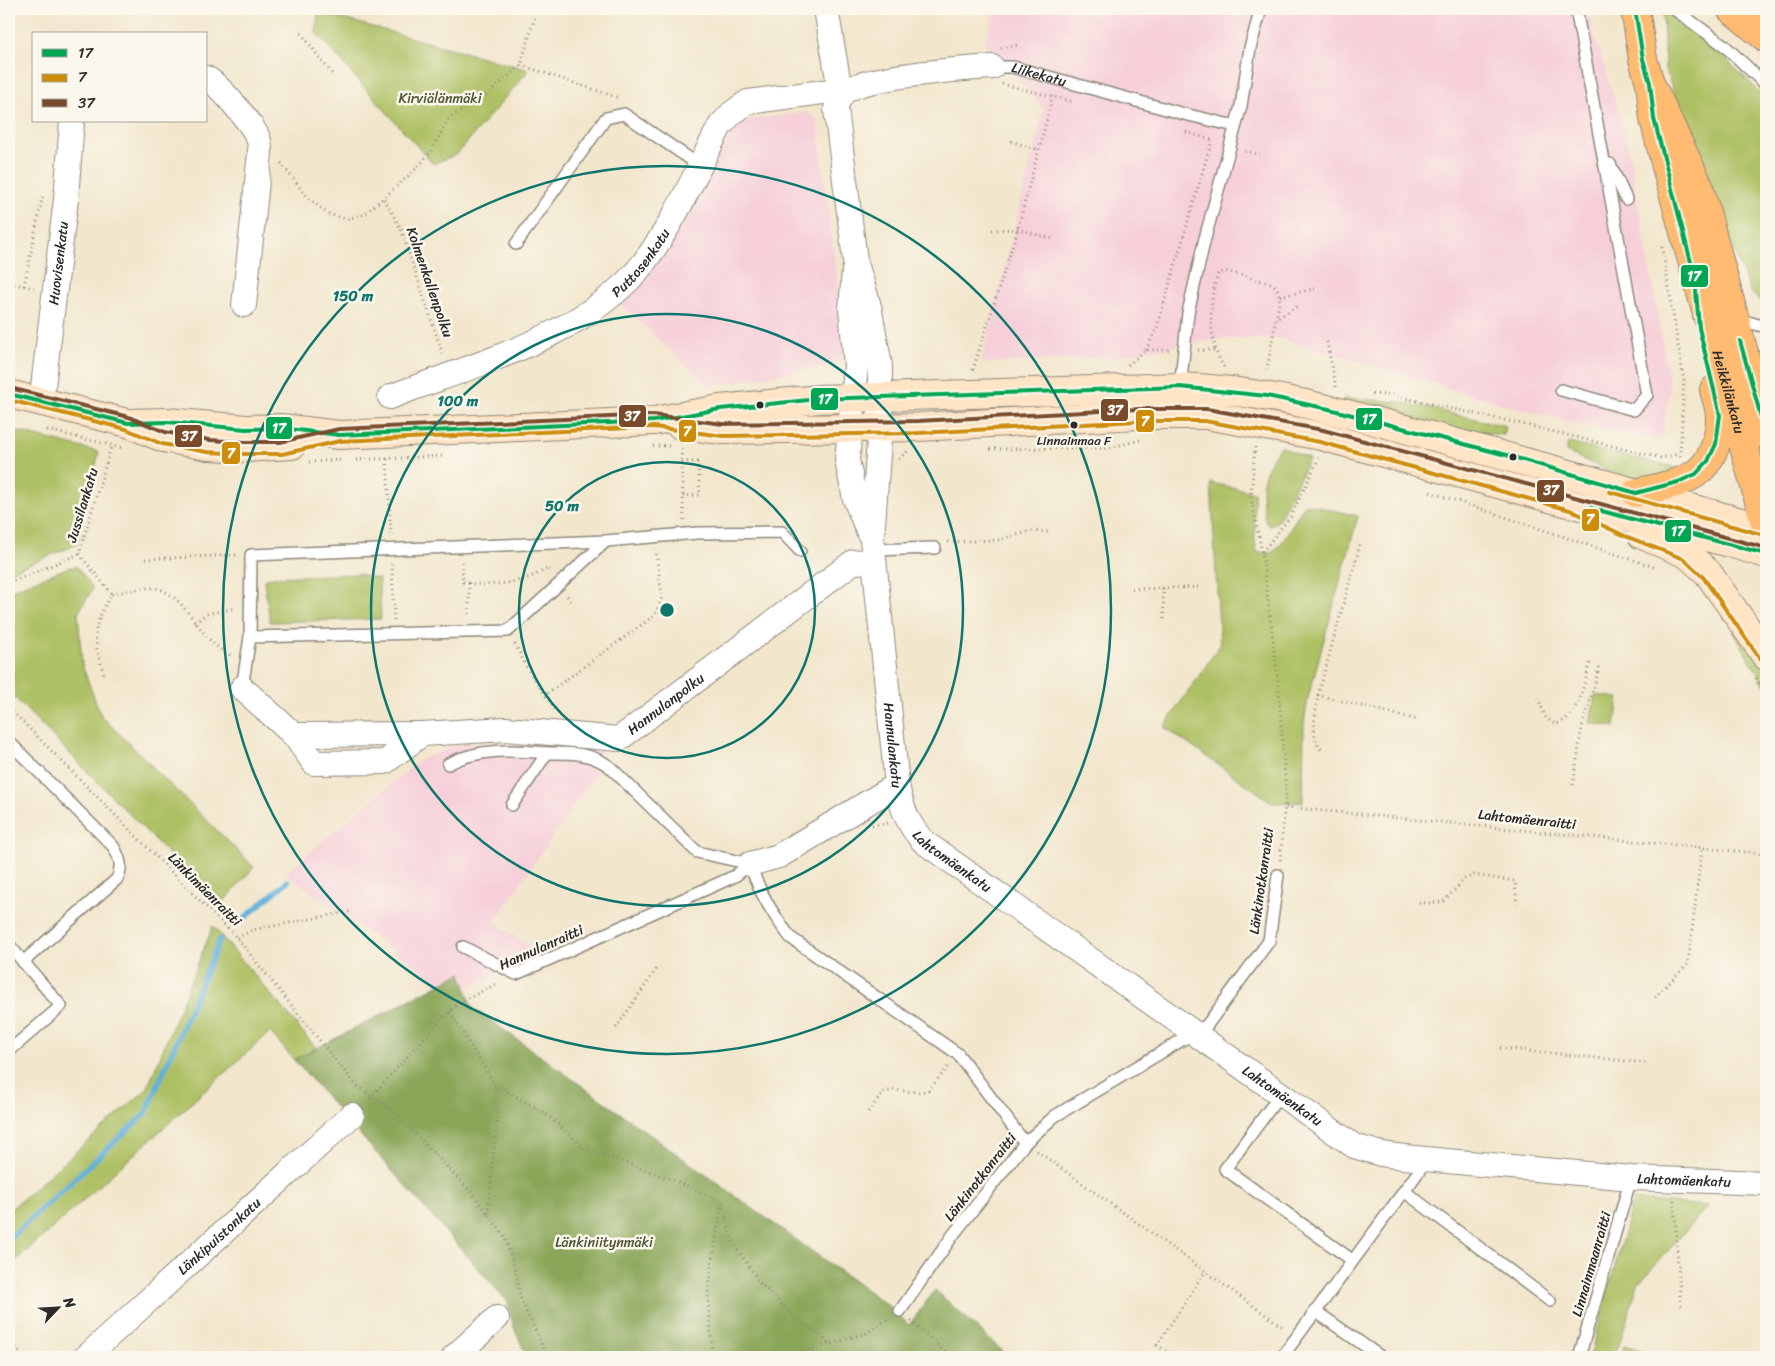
<svg xmlns="http://www.w3.org/2000/svg" width="1775" height="1366" viewBox="0 0 1775 1366" font-family="Sriracha,sans-serif">
<rect width="100%" height="100%" fill="#fbf7ec"/>
<filter id="ink" filterUnits="userSpaceOnUse"><feTurbulence type="fractalNoise" baseFrequency=".02" numOctaves="2"/><feDisplacementMap in="SourceGraphic" scale="10" xChannelSelector="R" yChannelSelector="G"/><feConvolveMatrix kernelMatrix="1 2 1 2 8 2 1 2 1" color-interpolation-filters="sRGB"/></filter>
<filter id="wash" filterUnits="userSpaceOnUse"><feTurbulence type="fractalNoise" baseFrequency=".0096" numOctaves="4" result="noise"/><feDisplacementMap in="SourceGraphic" scale="20" xChannelSelector="R" yChannelSelector="G"/><feGaussianBlur stdDeviation="1.12" result="paint"/><feColorMatrix in="noise" values="0 0 0 0 0 0 0 0 0 0 0 0 0 0 0 0 0 1.4 0 .05"/><feComposite in="paint" operator="in"/></filter>
<g filter="url(#wash)">
<rect width="100%" height="100%" fill="#f2e6cc"/>
<g fill="#f6cfd9">
<polygon points="995,9 1586,9 1626,135 1670,387 1662,440 1609,431 1527,411 1282,339 1222,339 1132,353 1120,357 981,363 1044,109 985,43"/>
<polygon points="806,112 817,119 845,343 843,356 837,364 709,386 620,304 641,284 733,131 748,120"/>
<polygon points="462,743 602,748 600,767 494,922 541,954 454,994 285,873 420,760"/>
</g>
<g fill="#adc063" stroke="#6c7647">
<polygon points="1663,10 1705,39 1759,91 1766,101 1766,305 1750,292 1665,69"/>
<polygon points="318,12 529,70 457,154 433,164 316,33"/>
<polygon points="1344,398 1401,402 1506,426 1504,435 1454,431 1342,401"/>
<polygon points="9,429 99,452 76,545 9,572"/>
<path d="M 1568,443 L 1678,468 C 1672,471 1664,478 1657,479 C 1627,483 1593,463 1566,452 Z"/>
<path d="M 1280,446 L 1309,459 L 1278,521 L 1270,526 L 1266,523 C 1259,486 1260,478 1280,446 Z"/>
<polygon points="1211,483 1254,492 1255,542 1257,552 1271,553 1281,544 1305,504 1358,516 1308,698 1304,723 1303,802 1273,803 1164,727 1220,645"/>
<polygon points="69,567 77,567 93,588 78,613 82,665 101,716 254,867 220,906 9,692 9,591"/>
<polygon points="359,574 379,579 381,619 270,622 264,580 273,577"/>
<polygon points="1733,631 1766,666 1766,687"/>
<polygon points="1595,695 1619,698 1615,727 1590,723"/>
<polygon points="213,926 316,1048 294,1060 270,1032 9,1267 9,1211 147,1089"/>
<polygon points="1633,1200 1708,1206 1638,1284 1615,1357 1590,1357"/>
<polygon points="1624,1346 1647,1353 1646,1357 1620,1357"/>
</g>
<polygon fill="#8aa659" stroke="#5a6842" points="461,973 472,1007 890,1307 909,1325 935,1290 1009,1357 527,1357 514,1328 507,1301 294,1060"/>
<g fill="none" stroke-linecap="round" stroke-linejoin="round">
<g stroke="#61afdb" stroke-width="5.5">
<polyline points="241,921 288,881"/>
<polyline points="9,1239 146,1113 220,939"/>
</g>
</g>
</g>
<g filter="url(#ink)">
<g fill="none" stroke-linecap="round" stroke-linejoin="round">
<defs>
<g id="lane">
<polyline points="1674,9 1725,46 1766,85"/>
<path id="s1" d="M 992,67 L 1013,67 L 1184,114 L 1235,126"/>
<polyline points="1610,164 1626,199"/>
<polyline points="516,244 606,118 624,114 699,165"/>
<polyline points="1737,319 1766,327"/>
<polyline points="1180,388 1188,313 1204,242 1241,106 1250,48 1261,9"/>
<polyline points="1561,390 1634,410 1647,395 1576,9"/>
<polyline points="873,550 935,548"/>
<polyline points="250,637 508,631 606,541"/>
<polyline points="242,688 250,637 251,555 606,541 697,533 782,532 800,551"/>
<path d="M 9,742 L 113,846 C 120,858 123,866 117,879 L 23,962"/>
<path d="M 448,764 C 478,748 514,750 547,753"/>
<path d="M 512,805 L 547,753 C 571,753 589,752 609,766 L 697,852 L 750,864"/>
<path d="M 750,864 C 759,892 772,914 791,938 L 958,1054 L 1025,1143"/>
<polyline points="9,945 61,1006 9,1051"/>
<polyline points="463,947 516,974 735,876 750,864"/>
<polyline points="1280,1095 1225,1169 1352,1260"/>
<polyline points="1404,1191 1550,1301"/>
<polyline points="900,1311 953,1235 1025,1143 1055,1116 1207,1025 1269,941 1278,875"/>
<polyline points="1315,1311 1381,1357"/>
<polyline points="1282,1357 1419,1171 1422,1158"/>
<polyline points="1579,1357 1631,1178"/>
</g>
<g id="street">
<polyline points="826,9 841,96"/>
<path id="s2" d="M 992,67 C 963,69 864,76 844,92 C 839,97 837,103 836,109 L 855,260 L 869,306 L 880,366 L 880,426 L 872,539 L 897,785 C 902,808 907,824 924,842 L 1354,1146 L 1381,1154 L 1404,1157 L 1631,1178 L 1766,1183"/>
<path d="M 206,78 C 218,83 253,125 258,138 C 260,142 260,148 260,153 L 244,305"/>
<polyline points="854,271 851,309 856,367 847,460 855,499 869,533"/>
<path id="s3" d="M 390,397 C 472,365 586,336 642,265 C 674,224 696,172 720,126 L 732,113 L 748,102 L 830,91 L 841,96"/>
<path id="s4" d="M 41,403 L 66,199 L 72,121"/>
<path id="s5" d="M 242,688 L 294,735 L 314,763 L 385,762 L 422,734 L 506,729 L 619,739 L 853,562 L 874,561"/>
<polyline points="294,735 422,734"/>
<polyline points="750,864 779,856 897,785"/>
<path id="s6" d="M 86,1357 L 352,1115"/>
<polyline points="454,1357 497,1318"/>
</g>
<g id="secondary">
<polyline points="9,394 128,423 163,438 208,446 245,448 292,445"/>
<path d="M 128,423 L 167,422 L 246,429 L 281,428 L 339,435 L 654,421 L 720,409 L 819,399 L 1180,387 C 1270,390 1356,416 1442,439 C 1550,469 1658,498 1766,529"/>
<polyline points="680,425 723,430 918,427 1139,415 1206,415 1321,436 1572,504 1730,543 1766,554"/>
<polyline points="1642,535 1687,554 1708,573 1766,656"/>
</g>
<g id="primary">
<polyline points="1635,9 1643,59 1650,83 1699,186 1766,435"/>
<path id="s7" d="M 1650,83 L 1654,119 L 1669,178 L 1766,526"/>
<path d="M 1636,493 C 1655,488 1678,485 1695,474 C 1713,462 1720,437 1720,416 C 1720,408 1716,398 1714,390"/>
</g>
<polyline id="highway" points="1731,9 1766,38"/>
</defs>
<use href="#lane" stroke="#8e887c" stroke-width="14"/>
<use href="#street" stroke="#8e887c" stroke-width="26"/>
<use href="#secondary" stroke="#8e887c" stroke-width="30"/>
<use href="#primary" stroke="#8e887c" stroke-width="30"/>
<use href="#highway" stroke="#8e887c" stroke-width="30"/>
<g stroke="#8e887c" stroke-width="3" stroke-dasharray="1 4" stroke-linecap="butt">
<polyline points="301,33 332,74"/>
<polyline points="1001,48 1018,45"/>
<polyline points="521,65 619,98"/>
<polyline points="1002,84 1074,102"/>
<polyline points="1186,132 1212,140"/>
<polyline points="1011,141 1039,150"/>
<polyline points="1245,151 1260,155"/>
<polyline points="281,163 307,197 328,214 347,219 365,214 413,172 430,153 449,118 484,97 521,65 537,9"/>
<polyline points="384,199 401,229 443,355"/>
<polyline points="992,230 1017,229 1053,239"/>
<polyline points="1662,247 1684,381 1680,456"/>
<polyline points="9,283 34,288"/>
<polyline points="24,286 43,194"/>
<polyline points="1280,296 1315,289"/>
<polyline points="1326,337 1336,387"/>
<polyline points="1146,350 1157,327 1212,140"/>
<polyline points="1198,350 1216,350"/>
<polyline points="1128,365 1146,350 1169,350"/>
<path d="M 1224,367 C 1208,344 1208,299 1218,274 L 1225,271 L 1273,284 C 1284,294 1278,306 1276,319"/>
<polyline points="973,370 1018,228 1053,96"/>
<polyline points="1267,370 1276,319 1300,305"/>
<polyline points="1372,394 1391,395 1522,424 1661,458 1679,454"/>
<polyline points="47,430 123,448"/>
<polyline points="653,446 670,446"/>
<polyline points="1255,447 1251,497 1262,553 1278,680 1286,791 1280,862"/>
<polyline points="681,449 684,520"/>
<polyline points="990,449 1109,448 1140,440"/>
<polyline points="387,459 391,535"/>
<polyline points="899,459 909,450"/>
<polyline points="356,460 445,456"/>
<polyline points="309,462 342,460"/>
<polyline points="682,462 698,462 700,495 683,496"/>
<polyline points="1430,492 1654,567"/>
<polyline points="948,542 998,540 1031,531 1050,532"/>
<polyline points="1360,545 1318,695 1418,720"/>
<polyline points="1262,552 1291,516 1319,458"/>
<path d="M 79,554 L 112,594 C 90,629 93,639 105,677"/>
<polyline points="145,559 237,555"/>
<path d="M 462,562 L 463,582 C 489,588 526,583 548,568 L 551,572"/>
<polyline points="392,564 394,620"/>
<polyline points="9,583 79,554 111,447"/>
<polyline points="469,583 469,618"/>
<polyline points="1163,588 1164,621"/>
<polyline points="1132,589 1201,587"/>
<path d="M 112,594 C 126,592 148,584 162,590 C 190,602 202,645 233,656"/>
<polyline points="567,596 573,604"/>
<polyline points="195,623 206,614 236,608"/>
<polyline points="515,644 527,668 545,695"/>
<polyline points="1756,678 1766,697"/>
<path d="M 1318,695 C 1316,713 1308,739 1324,752"/>
<path d="M 1538,698 L 1546,718 L 1555,724 C 1580,719 1584,681 1591,660"/>
<polyline points="9,708 236,937 355,1084 394,1112 473,1194 504,1236 515,1268 521,1300 548,1357"/>
<polyline points="558,713 545,695 655,615 662,597 656,551"/>
<polyline points="1573,785 1582,727 1600,665"/>
<polyline points="1286,807 1766,854"/>
<polyline points="872,825 888,823"/>
<polyline points="1419,903 1437,903 1444,901 1465,879 1474,875 1515,881 1517,904"/>
<polyline points="237,938 252,930 353,911"/>
<polyline points="1655,997 1688,964 1702,848"/>
<polyline points="450,1012 495,1085 545,1113 584,1148 665,1177 722,1201 732,1241 760,1283 797,1319 820,1335 829,1344"/>
<polyline points="616,1028 657,968"/>
<polyline points="1500,1048 1647,1063"/>
<polyline points="370,1098 437,1024 460,1002 498,983"/>
<polyline points="868,1112 883,1093 892,1090 918,1092 928,1091 948,1067"/>
<polyline points="1037,1151 1284,1328"/>
<polyline points="1674,1200 1681,1309"/>
<polyline points="488,1213 497,1120 495,1086"/>
<polyline points="911,1321 951,1357"/>
<polyline points="9,1340 24,1357"/>
<polyline points="710,1357 712,1350 708,1293 721,1204"/>
<polyline points="776,1357 776,1354"/>
<polyline points="784,1357 867,1333 888,1319"/>
<polyline points="1174,1357 1157,1345 1205,1272"/>
</g>
<use href="#lane" stroke="#fff" stroke-width="11"/>
<use href="#street" stroke="#fff" stroke-width="24"/>
<use href="#secondary" stroke="#ffe4c6" stroke-width="28"/>
<use href="#primary" stroke="#ffbb71" stroke-width="28"/>
<use href="#highway" stroke="#ffbb71" stroke-width="28"/>
<defs>
<g id="bus-1">
<polyline points="1740,341 1766,435"/>
<polyline points="9,394 128,423 167,422 246,429 281,428 339,435 654,421 720,409 819,399 1180,387 1267,396 1329,409 1510,456 1636,493 1678,482 1696,474 1708,461 1716,444 1720,415 1699,328 1695,278 1654,119 1650,83 1643,59 1635,9"/>
<polyline points="1590,508 1766,554"/>
</g>
<g id="bus-2">
<polyline points="9,400 126,429 162,444 207,452 245,454 282,454 340,441 654,427 723,436 918,433 1139,421 1205,421 1320,442 1570,510 1625,536 1684,559 1703,577 1761,660"/>
<polyline points="1610,492 1764,535"/>
</g>
<polyline id="bus-3" points="10,388 129,417 165,432 209,440 245,442 280,442 339,429 654,415 723,424 918,421 1139,409 1207,409 1323,430 1766,548"/>
</defs>
<use href="#bus-1" stroke="#fbf7ec" stroke-width="8"/>
<use href="#bus-2" stroke="#fbf7ec" stroke-width="8"/>
<use href="#bus-3" stroke="#fbf7ec" stroke-width="8"/>
<use href="#bus-1" stroke="#00a651" stroke-width="4"/>
<use href="#bus-2" stroke="#ce8d09" stroke-width="4"/>
<use href="#bus-3" stroke="#7a4b2a" stroke-width="4"/>
</g>
</g>
<g fill="none" stroke="#0f766e" stroke-width="2.5">
<circle cx="667" cy="610" r="148"/>
<circle cx="667" cy="610" r="296"/>
<circle cx="667" cy="610" r="444"/>
</g>
<g fill="#2b2b2b" stroke="#fbf7ec" stroke-width="2">
<circle cx="760" cy="405" r="4.5"/>
<circle cx="1074" cy="425" r="4.5"/>
<circle cx="1513" cy="457" r="4.5"/>
</g>
<g text-anchor="middle" stroke-width="5" stroke-linejoin="round" paint-order="stroke">
<g font-size="13" fill="#2b2b2b" stroke="#fbf7ec">
<text x="1074" y="445">Linnainmaa F</text>
</g>
<g font-size="14" fill="#2b2b2b" stroke="#fbf7ec">
<text dy="5" stroke="none"><textPath href="#s1" startOffset="48">Liikekatu</textPath></text>
<text dy="5" stroke="none"><textPath href="#s3" startOffset="289">Puttosenkatu</textPath></text>
<text dy="5" stroke="none"><textPath href="#s4" startOffset="141">Huovisenkatu</textPath></text>
<text transform="translate(430 282) rotate(71)" y="5">Kolmenkallenpolku</text>
<text dy="5" stroke="none"><textPath href="#s7" startOffset="319">Heikkilänkatu</textPath></text>
<text transform="translate(82 505) rotate(-73)" y="5">Jussilankatu</text>
<text dy="5" stroke="none"><textPath href="#s5" startOffset="478">Hannulanpolku</textPath></text>
<text dy="5" stroke="none"><textPath href="#s2" startOffset="812">Hannulankatu</textPath></text>
<text transform="translate(1527 819) rotate(6)" y="5">Lahtomäenraitti</text>
<text dy="5" stroke="none"><textPath href="#s2" startOffset="950">Lahtomäenkatu</textPath></text>
<text transform="translate(1261 881) rotate(-82)" y="5">Länkinotkonraitti</text>
<text transform="translate(205 889) rotate(45)" y="5">Länkimäenraitti</text>
<text transform="translate(541 947) rotate(-24)" y="5">Hannulanraitti</text>
<text dy="5" stroke="none"><textPath href="#s2" startOffset="1355">Lahtomäenkatu</textPath></text>
<text transform="translate(980 1177) rotate(-52)" y="5">Länkinotkonraitti</text>
<text dy="5" stroke="none"><textPath href="#s2" startOffset="1775">Lahtomäenkatu</textPath></text>
<text dy="5" stroke="none"><textPath href="#s6" startOffset="180">Länkipuistonkatu</textPath></text>
<text transform="translate(1591 1264) rotate(-74)" y="5">Linnainmaanraitti</text>
</g>
<g font-size="14" fill="#52583c" stroke="#fbf7ec">
<text x="440" y="103">Kirviälänmäki</text>
<text x="604" y="1247">Länkiniitynmäki</text>
</g>
</g>
<circle cx="667" cy="610" r="8" fill="#0f766e" stroke="#fbf7ec" stroke-width="2.5"/>
<g font-size="15" text-anchor="middle" font-weight="bold" fill="#0f766e" stroke="#fbf7ec" stroke-width="5" stroke-linejoin="round" paint-order="stroke">
<text x="353" y="301">150 m</text>
<text x="458" y="406">100 m</text>
<text x="562" y="511">50 m</text>
</g>
<g stroke="#fbf7ec" stroke-width="2">
<rect x="1680" y="264" width="29" height="24" rx="5" fill="#00a651"/>
<rect x="810" y="387" width="29" height="24" rx="5" fill="#00a651"/>
<rect x="1100" y="398" width="29" height="24" rx="5" fill="#7a4b2a"/>
<rect x="618" y="404" width="29" height="24" rx="5" fill="#7a4b2a"/>
<rect x="1355" y="407" width="28" height="24" rx="5" fill="#00a651"/>
<rect x="1135" y="409" width="20" height="24" rx="5" fill="#ce8d09"/>
<rect x="265" y="416" width="28" height="24" rx="5" fill="#00a651"/>
<rect x="678" y="419" width="19" height="24" rx="5" fill="#ce8d09"/>
<rect x="174" y="424" width="29" height="24" rx="5" fill="#7a4b2a"/>
<rect x="221" y="441" width="20" height="24" rx="5" fill="#ce8d09"/>
<rect x="1536" y="479" width="29" height="24" rx="5" fill="#7a4b2a"/>
<rect x="1581" y="508" width="19" height="24" rx="5" fill="#ce8d09"/>
<rect x="1664" y="519" width="28" height="24" rx="5" fill="#00a651"/>
</g>
<g font-size="14" text-anchor="middle" font-weight="bold" fill="#fff">
<text x="1694" y="281">17</text>
<text x="825" y="404">17</text>
<text x="1115" y="415">37</text>
<text x="632" y="421">37</text>
<text x="1369" y="424">17</text>
<text x="1145" y="426">7</text>
<text x="279" y="433">17</text>
<text x="687" y="436">7</text>
<text x="189" y="441">37</text>
<text x="231" y="458">7</text>
<text x="1551" y="495">37</text>
<text x="1590" y="524">7</text>
<text x="1678" y="536">17</text>
</g>
<rect width="1775" height="1366" fill="none" stroke="#fbf7ec" stroke-width="30"/>
<rect x="32" y="32" width="175" height="90" fill="#fbf7ec" stroke="#a8a59f"/>
<rect x="42" y="49" width="25" height="8" fill="#00a651" stroke="#a8a59f"/>
<text x="78" y="58" font-size="15" fill="#2b2b2b">17</text>
<rect x="42" y="74" width="25" height="8" fill="#ce8d09" stroke="#a8a59f"/>
<text x="78" y="82" font-size="15" fill="#2b2b2b">7</text>
<rect x="42" y="99" width="25" height="8" fill="#7a4b2a" stroke="#a8a59f"/>
<text x="78" y="108" font-size="15" fill="#2b2b2b">37</text>
<g transform="translate(58 1308) rotate(65)" stroke="#fbf7ec" stroke-width="4" paint-order="stroke">
<path d="M0-4L9 19L0 12L-9 19Z" fill="#2b2b2b"/>
<text y="-8" font-size="14" font-weight="bold" text-anchor="middle" fill="#2b2b2b">N</text>
</g>
</svg>
